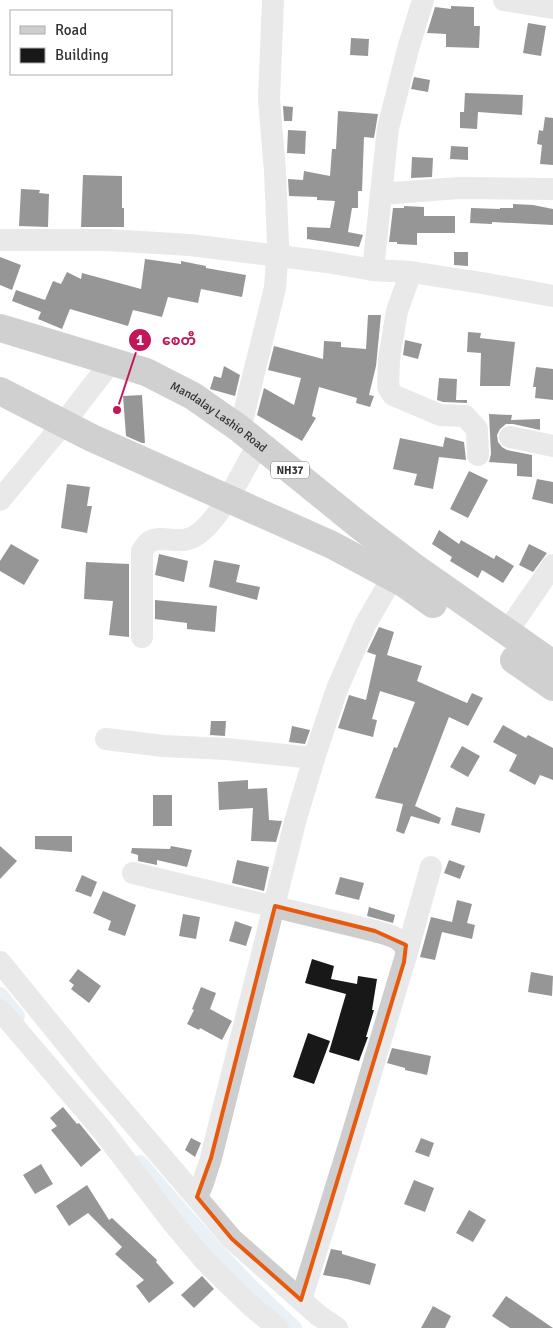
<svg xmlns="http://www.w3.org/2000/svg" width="553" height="1328" viewBox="0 0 553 1328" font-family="Signika,'Noto Sans Myanmar',sans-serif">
<rect width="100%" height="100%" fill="#fff"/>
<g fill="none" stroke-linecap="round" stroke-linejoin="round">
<g stroke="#cfdfea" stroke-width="16">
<polyline points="0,995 17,1016"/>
<path d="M 140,1163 C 189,1221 238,1277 294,1328"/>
</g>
</g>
<g fill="#181818">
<polygon points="451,6 474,7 474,26 480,26 479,48 446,47 446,34 427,33 435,7 451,9"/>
<polygon points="528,23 546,26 541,56 523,53"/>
<polygon points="351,38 369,39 368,56 350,55"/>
<polygon points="414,77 430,80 428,92 411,89"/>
<polygon points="465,93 523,95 522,115 478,112 477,129 460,128 460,112 464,112"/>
<polygon points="283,106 293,107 292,121 284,121"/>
<polygon points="338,111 378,114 374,138 364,137 362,191 358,191 358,208 352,208 348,232 363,235 359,247 307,239 307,227 330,228 335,201 317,200 317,197 289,196 288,179 303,180 304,171 330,176 332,149 336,149"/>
<polygon points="545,117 553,118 553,165 540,164 542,145 537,144 539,130 543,131"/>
<polygon points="288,130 306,131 305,154 287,153"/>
<polygon points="451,146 468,147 468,160 450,159"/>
<polygon points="412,157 433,158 432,177 411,178"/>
<polygon points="83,175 122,176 122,208 124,208 124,227 81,227"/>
<polygon points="21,189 40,190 39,193 49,194 48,227 19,226"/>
<polygon points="513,204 533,205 553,209 553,225 492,222 492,224 470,223 471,208 500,209 500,208 513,208"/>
<polygon points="404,206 424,207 424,216 455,216 455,233 417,233 417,245 397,244 397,242 389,242 393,208 404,208"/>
<polygon points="454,252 468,252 468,266 454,265"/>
<polygon points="0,257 21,265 12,290 0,285"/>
<polygon points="145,259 181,264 181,261 206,266 206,268 246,275 242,297 201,289 198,303 168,297 162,317 133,310 128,326 70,309 62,329 38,319 41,312 12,301 16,290 45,300 53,281 61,284 67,272 81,279 82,273 141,289"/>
<polygon points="368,315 381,315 376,366 369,395 374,396 370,407 356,403 357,398 319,387 312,416 316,418 302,441 257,415 264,388 294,405 301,378 268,370 274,346 323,359 324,341 341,342 341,347 366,349"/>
<polygon points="468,332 481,333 480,338 515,342 510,386 480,386 481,353 467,352"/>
<polygon points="405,340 422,344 418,359 403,355"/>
<polygon points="224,366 240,375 235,396 210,389 214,376 221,378"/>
<polygon points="536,367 553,369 553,400 535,398 536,387 533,387"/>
<polygon points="439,378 457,379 456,400 467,400 467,403 443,402 437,400"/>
<polygon points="142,395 145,443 142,443 126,436 123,396"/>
<polygon points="489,414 512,415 511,420 540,419 540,430 513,424 506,424 500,429 497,435 498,442 502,447 507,450 532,455 532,477 517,476 517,464 489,462 491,454"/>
<polygon points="445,437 464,442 466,460 439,457 433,489 414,485 417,474 393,469 400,438 443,447"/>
<polygon points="469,471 488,480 468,518 450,509"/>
<polygon points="537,479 553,482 553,504 532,499"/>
<polygon points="67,484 90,487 87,506 92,506 87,533 61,528"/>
<polygon points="439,530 459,544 461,540 494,559 496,555 514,566 503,583 482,570 478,578 450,561 452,557 432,544"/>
<polygon points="11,544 39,560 24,585 0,571 0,561"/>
<polygon points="529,544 547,553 533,572 519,565"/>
<polygon points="159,554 188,561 184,582 155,575"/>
<polygon points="214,560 240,565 236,582 260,587 257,600 209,587"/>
<polygon points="86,562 129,564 129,637 109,635 113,601 84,599"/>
<polygon points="155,600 217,606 215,632 187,629 187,623 155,619"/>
<polygon points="379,627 394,632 387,655 422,666 417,681 467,703 472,693 483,698 468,726 449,717 415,806 441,818 439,824 411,816 404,834 396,831 403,804 375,798 394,747 397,748 415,702 380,691 372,719 377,720 373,737 338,728 349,695 366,700 376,655 367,652"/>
<polygon points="211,721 226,721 225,736 210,735"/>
<polygon points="503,725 526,738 528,735 553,748 553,780 540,775 535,785 509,771 517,755 493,742"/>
<polygon points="292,726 310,730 305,744 289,742"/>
<polygon points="462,746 480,756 468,777 450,767"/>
<polygon points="248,780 248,789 267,788 269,820 282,821 276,842 251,841 253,808 219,810 218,782"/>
<rect x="153" y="795" width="19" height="31"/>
<polygon points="456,807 485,814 480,833 451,825"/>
<polygon points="35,836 72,836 72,852 35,849"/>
<polygon points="0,846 17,861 0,879"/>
<polygon points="171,846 192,850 187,867 157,860 157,865 138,861 138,855 131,853 132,848 170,849"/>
<polygon points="237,860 269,867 264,891 232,883"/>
<polygon points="449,860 465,866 460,879 444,873"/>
<polygon points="82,875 97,882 91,897 75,891"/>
<polygon points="340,877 364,883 359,900 335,894"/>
<polygon points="103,891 136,905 125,936 108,930 111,921 93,913"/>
<polygon points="457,900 472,904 467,923 475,925 472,939 442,932 435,960 420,957 431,917 452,922"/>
<polygon points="369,907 395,915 393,923 367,916"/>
<polygon points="183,914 200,917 196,939 179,936"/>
<polygon points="235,921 252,927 246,946 229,941"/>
<polygon points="312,959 334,966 331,979 357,984 358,976 377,979 372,1010 374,1010 366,1037 368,1037 359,1061 329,1052 346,994 305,983"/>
<polygon points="78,969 101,986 89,1003 71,989 74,985 69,981"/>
<polygon points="531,972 553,976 552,996 528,992"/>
<polygon points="201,987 216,993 210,1009 232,1021 222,1040 200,1028 199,1030 187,1024 194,1010 192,1009"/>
<polygon points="308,1033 330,1041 314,1084 293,1077"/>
<polygon points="392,1048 431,1056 427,1075 405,1070 405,1068 387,1063"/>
<polygon points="63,1107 77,1124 79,1123 101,1150 81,1167 51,1130 57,1126 50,1118"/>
<polygon points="191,1138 201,1143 195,1157 185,1150"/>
<polygon points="421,1138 434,1143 429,1157 415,1152"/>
<polygon points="41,1164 53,1184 35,1194 23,1175"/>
<polygon points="414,1180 434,1188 425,1212 404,1204"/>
<polygon points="87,1185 109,1220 112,1218 157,1260 156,1262 174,1283 149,1303 136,1286 144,1280 115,1254 122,1247 88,1213 69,1226 56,1206"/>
<polygon points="469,1210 486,1220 473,1242 456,1233"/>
<polygon points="331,1249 342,1251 342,1254 376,1264 370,1285 347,1279 323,1275"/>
<polygon points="202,1276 214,1289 194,1308 181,1295"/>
<polygon points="506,1296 553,1328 510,1328 492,1316"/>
<polygon points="433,1306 451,1316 445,1328 421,1328"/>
</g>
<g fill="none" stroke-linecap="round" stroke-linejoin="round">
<g stroke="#cecece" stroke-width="22">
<polyline points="504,0 553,8"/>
<polyline points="381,194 458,188 553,189"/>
<polyline points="0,240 108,240 190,245 327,262 373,270 411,272 482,283 553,296"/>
<polyline points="373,270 388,128 408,49 423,0"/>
<polyline points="411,272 397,311 389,359 388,387 393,395 440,415 465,416 477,429 478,455"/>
<polyline points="240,429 275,288 278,244 275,171 269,99 273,0"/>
<polyline points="510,437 553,446"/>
<polyline points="0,500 63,424 111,362"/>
<polyline points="507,632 553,565"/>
<path d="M 142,637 L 142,551 C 144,548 147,543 149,542 C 161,535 176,543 188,539 C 215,532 244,469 258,444"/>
<polyline points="106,739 163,746 226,749 314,758"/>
<path d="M 133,873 L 375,931 C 387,935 404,937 407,952 L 351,1139 L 301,1300"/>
<polyline points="407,952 431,867"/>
<polyline points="0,962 96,1080 232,1239 318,1315 337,1328"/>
<polyline points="0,1010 103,1131 173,1223 205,1261 250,1305 278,1328"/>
<polyline points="197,1197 203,1183 211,1158 295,822 314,758 337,689 365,625 392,578"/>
</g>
<g stroke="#989898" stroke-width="28">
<path id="s1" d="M 0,328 L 146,372 L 193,396 L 240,429 L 360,526 L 414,567 L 553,664"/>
<polyline points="0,391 92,438 332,545 405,584 433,604"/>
<polyline points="514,660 553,687"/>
</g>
</g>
<path d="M0 0H553V1328H0ZM 275,906 L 375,931 L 406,945 L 404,962 L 301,1300 L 232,1239 L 197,1197 L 211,1158 Z" fill="#fff" fill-opacity=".55" fill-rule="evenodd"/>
<path fill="none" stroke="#e8590c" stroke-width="4" stroke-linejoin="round" d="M 275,906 L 375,931 L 406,945 L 404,962 L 301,1300 L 232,1239 L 197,1197 L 211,1158 Z"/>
<g text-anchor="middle" stroke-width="5" stroke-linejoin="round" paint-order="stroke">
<rect fill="#fff" stroke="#6f6f6f" stroke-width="1" x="271" y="461.5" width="38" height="17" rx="4"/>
<g font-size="11" font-weight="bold" fill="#313131">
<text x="290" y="474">NH37</text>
</g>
<g font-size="12" fill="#313131" stroke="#fff">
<text dy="4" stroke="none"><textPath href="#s1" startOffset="238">Mandalay Lashio Road</textPath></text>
</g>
</g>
<path fill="none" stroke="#c2185b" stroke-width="2" d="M117 410L140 340"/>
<g fill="#c2185b" stroke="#fff" stroke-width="2">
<circle cx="117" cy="410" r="5"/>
<circle cx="140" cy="340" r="12"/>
</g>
<g font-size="15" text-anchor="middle" font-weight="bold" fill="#fff">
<text x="140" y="345">1</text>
</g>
<g font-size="14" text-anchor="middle" font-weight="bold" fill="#c2185b" stroke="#fff" stroke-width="5" stroke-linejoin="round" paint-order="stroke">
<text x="179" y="345">စေတီ</text>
</g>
<rect x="10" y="10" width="162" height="65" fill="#ffffff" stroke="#adadad"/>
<rect x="20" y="26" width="25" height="8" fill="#cecece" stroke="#adadad"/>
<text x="55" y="35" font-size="15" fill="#313131">Road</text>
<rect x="20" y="48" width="25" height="15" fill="#181818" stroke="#adadad"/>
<text x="55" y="60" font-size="15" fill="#313131">Building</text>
</svg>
